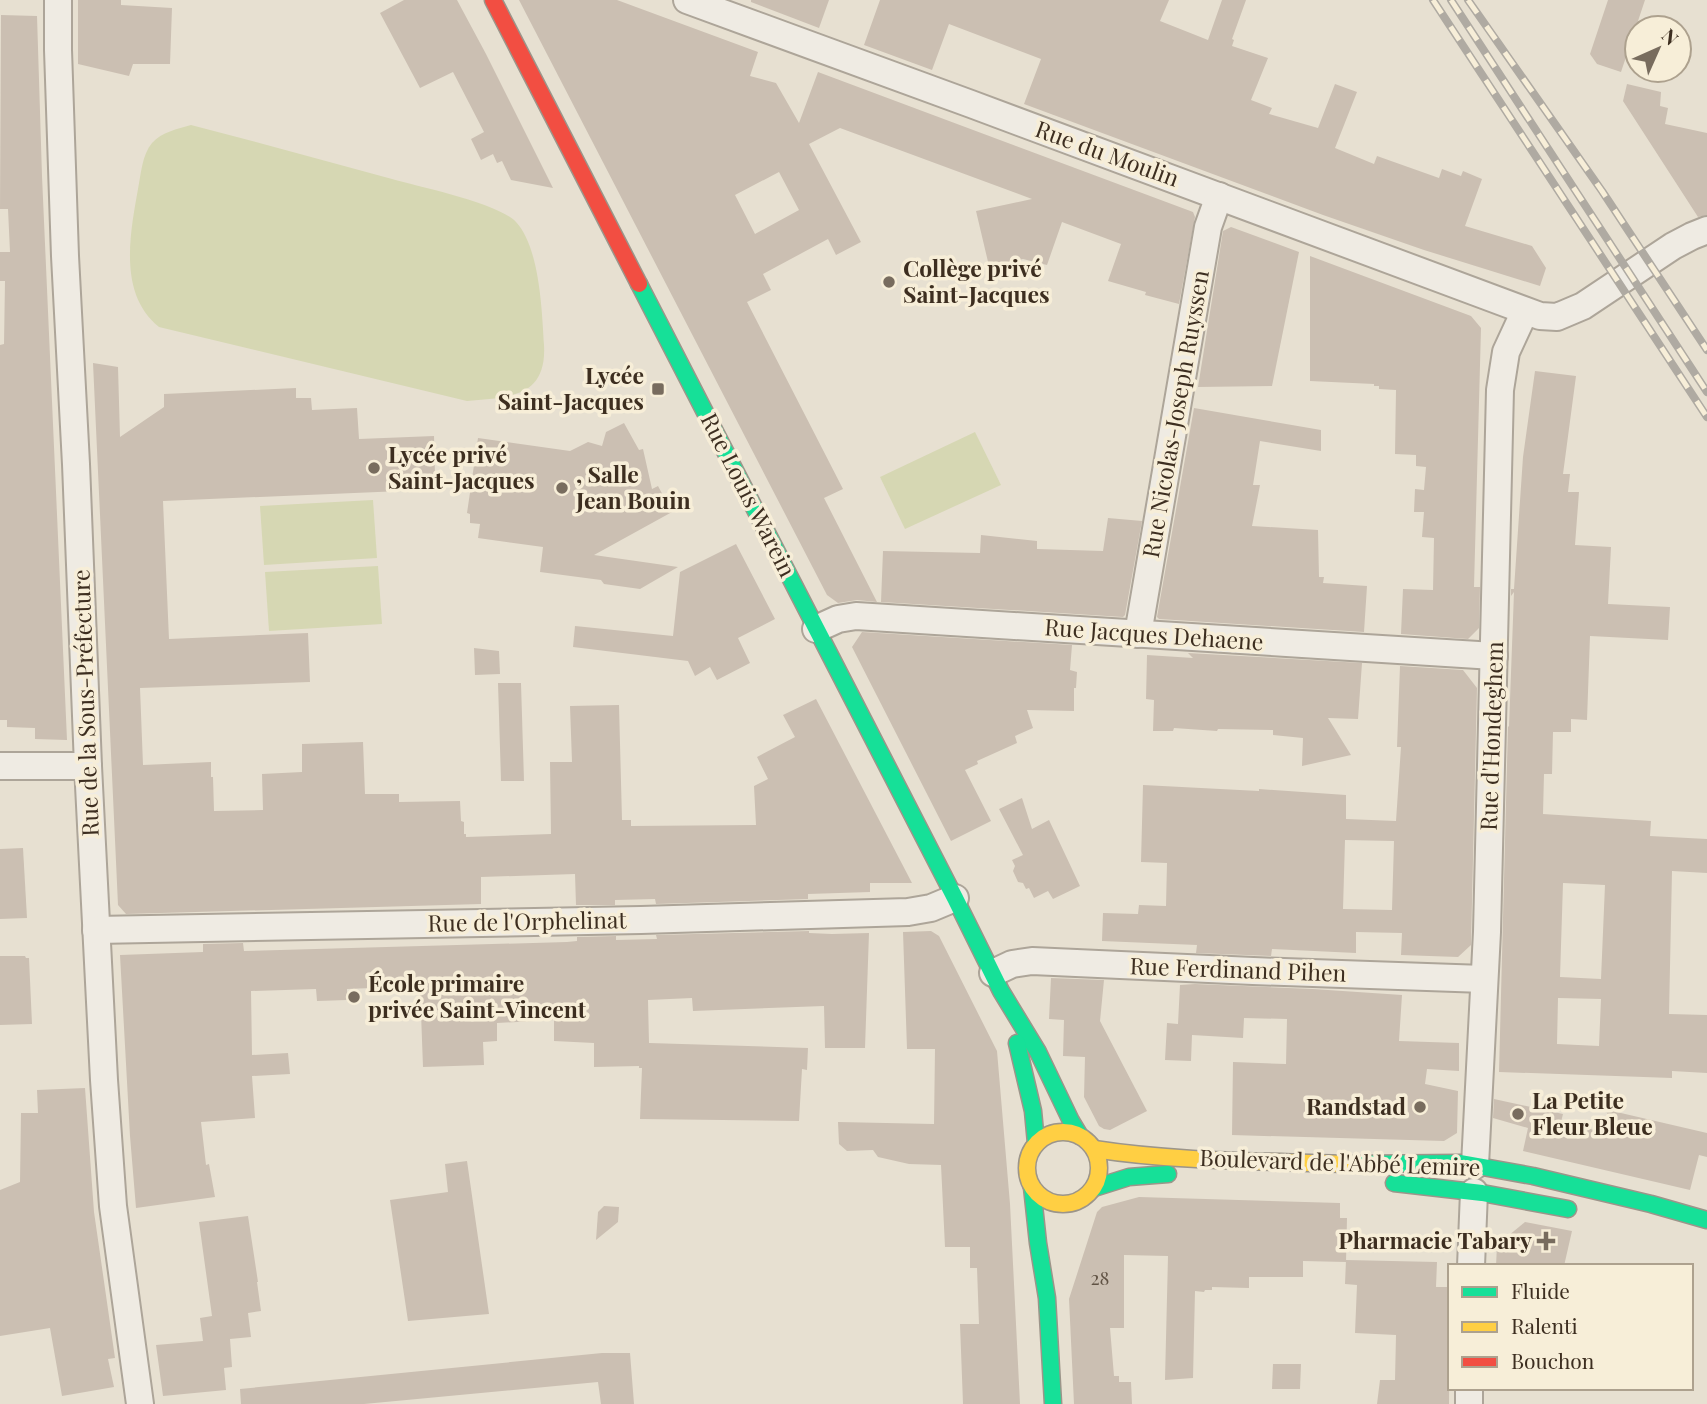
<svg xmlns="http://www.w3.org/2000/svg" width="1707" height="1404" viewBox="0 0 1707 1404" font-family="'Playfair Display',serif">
<rect width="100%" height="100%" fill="#e7e0d1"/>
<g fill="#d6d7b3">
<path d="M 191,125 C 258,142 325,161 392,179 C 420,187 498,203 516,222 C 540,248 542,312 544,345 C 547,399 507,397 467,401 L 159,327 C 118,294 130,234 138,189 C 141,174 142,155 152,143 C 162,132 177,129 191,125 Z"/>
<polygon points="975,432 1001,485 905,529 880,477"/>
<polygon points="373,500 377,558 264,565 260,506"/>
<polygon points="378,566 382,624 269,631 265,572"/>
</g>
<g fill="#cbbfb2" fill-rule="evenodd">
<polygon points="78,0 121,0 121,5 172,8 170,64 133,64 129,76 78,64"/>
<polygon points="404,0 457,0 486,54 553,188 511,180 502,161 497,163 493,154 481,160 471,139 484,132 453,72 420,88 380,13"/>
<path d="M 519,0 L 617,0 L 758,52 L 750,76 L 776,83 L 799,123 L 818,72 L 1193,212 L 1195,217 L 1179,304 L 1145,295 L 1146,292 L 1108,281 L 1121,244 L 1062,222 L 1047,265 L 1023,259 L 989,266 L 976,211 L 1032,199 L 840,128 L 809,144 L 861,242 L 836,255 L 828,239 L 763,274 L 771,290 L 747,302 L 843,489 L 824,498 L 877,602 L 857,600 L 838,603 L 827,595 ZM 779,172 L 799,210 L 755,234 L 735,195 Z"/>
<polygon points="751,0 829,0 819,28 751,2"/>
<polygon points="880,0 1169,0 1160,21 1208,40 1222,0 1246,0 1232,39 1234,40 1232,46 1268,58 1251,100 1272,108 1269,114 1318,128 1335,84 1357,92 1335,148 1374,164 1377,156 1439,178 1442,169 1461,176 1463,171 1482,179 1465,226 1532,246 1546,268 1540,286 1424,250 1323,215 1024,104 1041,59 949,24 932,70 864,45"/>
<polygon points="1608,0 1645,0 1621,72 1597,64 1590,54"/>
<polygon points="1,15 37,16 42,176 67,740 35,739 35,728 7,727 7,720 0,720 0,345 4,344 5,281 0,281 0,252 10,252 8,209 0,209"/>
<polygon points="1627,84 1661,92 1660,106 1668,108 1665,124 1707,133 1707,215 1698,217 1623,101"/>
<polygon points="1231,227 1299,252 1272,386 1198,387 1223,231"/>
<polygon points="1310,256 1471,316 1481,328 1474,587 1480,587 1479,628 1468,639 1401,634 1403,589 1433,590 1434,538 1422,537 1424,512 1414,512 1415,489 1424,490 1426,467 1416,466 1416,455 1395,454 1396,390 1379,389 1379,386 1374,386 1374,384 1310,381"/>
<polygon points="93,363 118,367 120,437 164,407 164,394 296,388 296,398 311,398 312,410 357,408 359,439 434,436 435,476 425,490 163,501 169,639 308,633 310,682 140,688 143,765 211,762 211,777 213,777 214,811 263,810 262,774 302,772 302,744 363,742 365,794 399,794 399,802 460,801 461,821 464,822 464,834 466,834 466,837 551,834 550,762 572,762 570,706 619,705 622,820 631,820 631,826 756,825 754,786 768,779 757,757 795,737 783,715 816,699 912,883 870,883 870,892 808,894 808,899 656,904 655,899 615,900 615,905 576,905 575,874 481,877 481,904 126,914 118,905"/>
<path d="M 1535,371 L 1576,376 L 1563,474 L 1570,474 L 1568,492 L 1579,492 L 1575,545 L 1611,547 L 1608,604 L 1670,607 L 1668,640 L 1590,636 L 1587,720 L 1571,719 L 1571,732 L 1553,732 L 1552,774 L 1544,774 L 1543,814 L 1651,821 L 1650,836 L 1707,839 L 1707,873 L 1672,871 L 1669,1014 L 1707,1015 L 1707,1073 L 1672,1071 L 1672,1078 L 1499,1072 L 1508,726 L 1509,727 L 1514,592 L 1511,596 L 1511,589 L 1514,589 L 1523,457 ZM 1563,883 L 1605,885 L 1601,979 L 1560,977 ZM 1558,998 L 1601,999 L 1599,1046 L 1557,1044 Z"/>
<polygon points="1194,408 1321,430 1321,451 1260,441 1253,485 1260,485 1252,526 1318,530 1319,577 1324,577 1323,583 1367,586 1364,632 1159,619 1157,617"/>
<polygon points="624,423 639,450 643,449 652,489 658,486 672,512 594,555 678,567 640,589 604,584 601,580 540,572 543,547 478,538 480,524 470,523 470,514 467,513 478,438 570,451 588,442 602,446 606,432"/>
<polygon points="1108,518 1142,521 1125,615 1123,617 881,602 883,551 980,553 981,535 1037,541 1037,549 1103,551"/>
<polygon points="736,544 775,619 738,638 750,663 717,680 710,667 695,676 688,661 573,647 575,626 673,636 680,572"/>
<polygon points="862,632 1072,645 1070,670 1077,672 1076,688 1074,688 1074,711 1027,710 1033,728 1015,736 1017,743 977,761 978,764 965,770 991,821 951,841 852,647"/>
<polygon points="474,648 499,651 500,674 475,675"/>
<polygon points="1188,653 1362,663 1358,719 1328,718 1351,755 1302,766 1303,738 1273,735 1273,730 1218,729 1217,731 1174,728 1173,731 1153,731 1154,700 1146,699 1147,655 1193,658"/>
<path d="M 1400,666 L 1463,670 L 1477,688 L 1471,945 L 1458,957 L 1401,955 L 1402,933 L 1356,932 L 1356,953 L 1272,949 L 1271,956 L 1196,953 L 1197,945 L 1102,941 L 1103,913 L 1138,914 L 1139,905 L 1166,906 L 1167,863 L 1141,862 L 1143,785 L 1259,791 L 1259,789 L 1346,795 L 1346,819 L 1396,821 L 1401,747 L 1397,747 ZM 1345,840 L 1394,841 L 1392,910 L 1343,909 Z"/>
<polygon points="498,683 521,683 524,781 501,781"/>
<polygon points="1022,798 1032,829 1049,820 1080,886 1053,899 1048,891 1034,898 1029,888 1026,889 1023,883 1018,882 1013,871 1015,866 1012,860 1023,855 999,809"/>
<polygon points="23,848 27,918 0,919 0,849"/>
<polygon points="809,931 809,933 832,934 869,933 865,1048 825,1048 824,1006 693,1011 692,998 648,1000 649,1043 808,1048 807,1070 802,1069 799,1121 640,1119 642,1068 639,1068 639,1066 594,1067 594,1043 554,1041 554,1020 497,1023 497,1041 483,1042 484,1065 423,1067 420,986 347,989 347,1000 317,1001 316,989 251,991 252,1055 288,1053 290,1074 252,1076 255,1118 201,1122 206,1165 209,1164 215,1197 136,1208 130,1136 120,955 203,952 203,944 243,943 244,951 567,942 577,941 577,937 616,936 616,940 657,939 656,935"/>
<polygon points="931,931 939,936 997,1051 1010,1204 1020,1404 963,1404 960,1324 979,1324 977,1268 970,1268 970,1247 945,1247 941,1165 909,1164 878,1157 873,1150 847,1151 839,1144 838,1122 934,1124 935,1049 907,1049 903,932"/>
<polygon points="0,956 25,956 26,958 29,958 32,1024 0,1025"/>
<polygon points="1051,978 1104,980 1100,1021 1147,1111 1110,1130 1104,1129 1099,1126 1084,1097 1085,1057 1063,1056 1064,1020 1049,1019"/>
<polygon points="1195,984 1313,989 1402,995 1399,1041 1459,1043 1459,1071 1427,1069 1425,1084 1458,1091 1457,1133 1444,1141 1232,1135 1233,1062 1286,1064 1287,1019 1244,1018 1243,1038 1192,1035 1191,1061 1165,1060 1167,1023 1178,1024 1180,985"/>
<polygon points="85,1088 94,1212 115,1358 108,1359 114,1387 62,1396 50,1328 0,1336 0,1190 20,1182 21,1113 38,1113 37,1090"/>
<polygon points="1494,1099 1563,1114 1561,1122 1603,1132 1608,1110 1707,1133 1707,1157 1699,1155 1690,1190 1523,1151 1528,1128 1493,1118"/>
<polygon points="467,1161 489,1314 408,1321 390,1200 448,1192 445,1164"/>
<polygon points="1139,1197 1340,1203 1340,1218 1347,1218 1346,1262 1303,1261 1303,1277 1249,1277 1249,1288 1212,1287 1212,1290 1205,1290 1204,1292 1195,1291 1193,1378 1165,1380 1168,1256 1124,1255 1124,1328 1110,1328 1114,1376 1119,1376 1119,1382 1131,1382 1132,1404 1074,1404 1069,1299 1097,1212 1102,1207"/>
<polygon points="604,1206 619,1207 618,1222 596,1240 598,1212"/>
<polygon points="248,1216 258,1282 257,1282 261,1311 248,1313 251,1337 230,1339 232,1367 224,1368 226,1390 163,1396 156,1345 203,1341 200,1318 212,1316 199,1222"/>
<polygon points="1525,1222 1572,1231 1564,1266 1496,1266 1497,1245"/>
<polygon points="1346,1260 1437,1262 1436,1287 1450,1287 1449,1404 1377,1404 1380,1380 1395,1380 1396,1335 1355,1333 1357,1285 1345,1284"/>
<polygon points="602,1353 630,1353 634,1404 601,1404 598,1382 364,1404 241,1404 240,1389"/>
<polygon points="1273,1364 1301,1364 1300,1389 1272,1389"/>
</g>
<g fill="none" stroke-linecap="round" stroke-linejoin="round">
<defs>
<g id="street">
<polyline points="58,0 58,50 65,256 76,464 88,766 104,1080 113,1206 140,1404"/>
<polyline points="687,0 971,104 1540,316 1557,317 1583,306 1673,246 1692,236 1707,230"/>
<polyline points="816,629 838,619 856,616 1494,656"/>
<polyline points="1138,634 1208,227 1219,196"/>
<polyline points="0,766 88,766"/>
<polyline points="96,930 641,920 908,912 931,908 955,898"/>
<polyline points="993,973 1012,964 1032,961 1253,971 1484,979"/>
<polyline points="1475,1165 1487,932 1500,390 1506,352 1525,311"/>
<polyline points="1471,1266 1474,1192"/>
<polyline points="1469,1404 1469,1388"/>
</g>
<g id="fast">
<polyline points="639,284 955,898 1001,991 1038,1052 1071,1121 1080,1136"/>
<polyline points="1017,1043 1033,1111 1036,1143"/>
<polyline points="1349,1164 1461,1163 1533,1176 1651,1204 1707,1220"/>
<polyline points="1394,1183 1482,1193 1568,1209"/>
<polyline points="1032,1187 1038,1243 1047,1298 1053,1404"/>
<polyline points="1094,1188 1129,1177 1168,1174"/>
</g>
<g id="slow">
<circle cx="1063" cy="1168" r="36"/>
<path d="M 1094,1149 C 1178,1162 1264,1161 1349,1164"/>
</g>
<polyline id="jam" points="493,0 639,284"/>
</defs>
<use href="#street" stroke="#ada599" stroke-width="30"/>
<use href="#fast" stroke="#9c958a" stroke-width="19"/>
<use href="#slow" stroke="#9c958a" stroke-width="19"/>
<use href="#jam" stroke="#9c958a" stroke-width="19"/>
<use href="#street" stroke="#efebe3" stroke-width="26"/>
<use href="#fast" stroke="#16e098" stroke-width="16"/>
<use href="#slow" stroke="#ffcf43" stroke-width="16"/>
<use href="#jam" stroke="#f24e42" stroke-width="16"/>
<defs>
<g id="rail">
<polyline points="1433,0 1707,417"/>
<polyline points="1451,0 1707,392"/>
<polyline points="1468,0 1602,191 1707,350"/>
</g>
</defs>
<use href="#rail" stroke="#afaaa2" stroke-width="8"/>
<use href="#rail" stroke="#f7eed8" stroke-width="5" stroke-dasharray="16" stroke-linecap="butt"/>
</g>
<g fill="#786c5e" stroke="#f7eed8" stroke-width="2.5">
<circle cx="889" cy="282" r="7"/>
<rect x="651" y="382" width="14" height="14" rx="3.5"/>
<circle cx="374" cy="468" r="7"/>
<circle cx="562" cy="488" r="7"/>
<circle cx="354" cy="997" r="7"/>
<circle cx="1420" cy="1107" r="7"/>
<circle cx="1518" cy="1114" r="7"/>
<path d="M1542.5 1230.5h7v7h7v7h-7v7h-7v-7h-7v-7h7z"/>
</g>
<g text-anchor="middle" stroke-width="7" stroke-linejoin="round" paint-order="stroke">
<g font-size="19" fill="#605244">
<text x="1100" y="1285">28</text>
</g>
<g font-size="23" fill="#3d2e20" stroke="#f7eed8">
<text transform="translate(1107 154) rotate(20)" y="8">Rue du Moulin</text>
<text transform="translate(1176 414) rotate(-80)" y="8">Rue Nicolas-Joseph Ruyssen</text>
<text transform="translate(748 495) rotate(63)" y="8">Rue Louis Warein</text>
<text transform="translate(1154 635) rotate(4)" y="8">Rue Jacques Dehaene</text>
<text transform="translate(86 703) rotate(-92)" y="8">Rue de la Sous-Préfecture</text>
<text transform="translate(1492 736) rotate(-88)" y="8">Rue d'Hondeghem</text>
<text transform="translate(527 922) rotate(-1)" y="8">Rue de l'Orphelinat</text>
<text transform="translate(1238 970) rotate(2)" y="8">Rue Ferdinand Pihen</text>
<text transform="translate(1340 1163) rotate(2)" y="8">Boulevard de l'Abbé Lemire</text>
</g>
<g font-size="23" font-weight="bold" fill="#3d2e20" stroke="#f7eed8" text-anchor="start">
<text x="903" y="277">Collège privé<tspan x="903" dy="26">Saint-Jacques</tspan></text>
<text x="644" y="384" text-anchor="end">Lycée<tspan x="644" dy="26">Saint-Jacques</tspan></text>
<text x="388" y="463">Lycée privé<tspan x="388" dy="26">Saint-Jacques</tspan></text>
<text x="576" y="483">, Salle<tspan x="576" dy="26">Jean Bouin</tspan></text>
<text x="368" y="992">École primaire<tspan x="368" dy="26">privée Saint-Vincent</tspan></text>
<text x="1532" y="1109">La Petite<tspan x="1532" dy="26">Fleur Bleue</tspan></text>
<text x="1406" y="1115" text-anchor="end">Randstad</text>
<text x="1532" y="1249" text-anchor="end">Pharmacie Tabary</text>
</g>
</g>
<rect x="1448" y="1264" width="245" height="126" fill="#f7eed8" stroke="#ada18e" stroke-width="2"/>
<rect x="1462" y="1287" width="35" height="10" fill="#16e098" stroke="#ada18e" stroke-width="2"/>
<text x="1511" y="1299" font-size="21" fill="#3d2e20">Fluide</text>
<rect x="1462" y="1322" width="35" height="10" fill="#ffcf43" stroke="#ada18e" stroke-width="2"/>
<text x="1511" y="1334" font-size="21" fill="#3d2e20">Ralenti</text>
<rect x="1462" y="1357" width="35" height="10" fill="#f24e42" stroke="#ada18e" stroke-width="2"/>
<text x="1511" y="1369" font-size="21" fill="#3d2e20">Bouchon</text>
<g transform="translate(1658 49) rotate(45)"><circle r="33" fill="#f7eed8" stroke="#ada18e" stroke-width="2"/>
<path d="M0-5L12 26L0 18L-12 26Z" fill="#786c5e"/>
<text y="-10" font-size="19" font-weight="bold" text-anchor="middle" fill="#3d2e20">N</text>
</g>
</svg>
